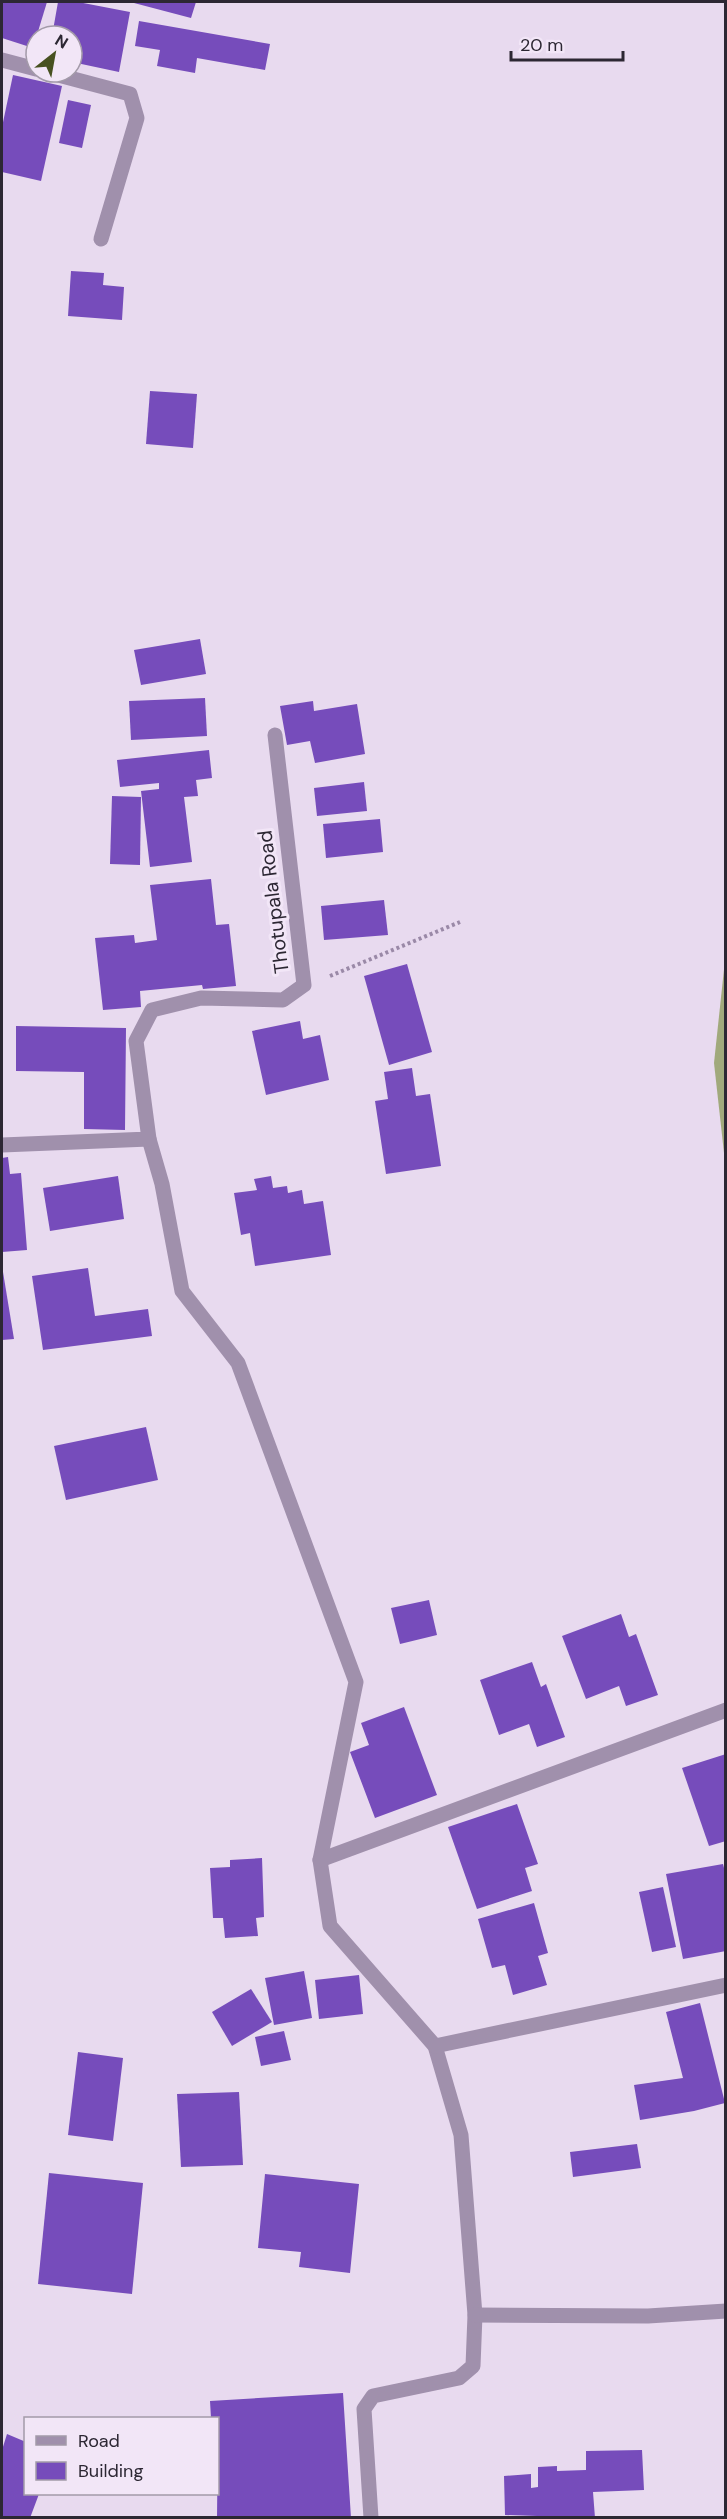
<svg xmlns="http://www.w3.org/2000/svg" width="727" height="2519" viewBox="0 0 727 2519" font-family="'DM Sans',sans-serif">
<rect width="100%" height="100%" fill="#e8daef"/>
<polygon fill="#a1a97c" points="725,960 725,1162 714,1063"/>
<g fill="#764cbb">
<polygon points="2,2 47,2 33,48 2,38"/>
<polygon points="58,2 78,2 130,12 119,72 72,62 72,36 52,36"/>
<polygon points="134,2 196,2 191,18 134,3"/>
<polygon points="139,21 270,44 265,70 197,58 195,73 157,66 160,50 135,46"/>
<polygon points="13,75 62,86 41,181 2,172 2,127"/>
<polygon points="68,100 91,105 82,148 59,143"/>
<polygon points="71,271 104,273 103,285 124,287 122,320 68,316"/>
<polygon points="150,391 197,394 193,448 146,444"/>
<polygon points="200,639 206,674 141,685 134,650"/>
<polygon points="205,698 207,736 131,740 129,701"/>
<polygon points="313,701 314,711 357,704 365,754 315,763 310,741 287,745 280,706"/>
<polygon points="209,750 212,778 196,780 198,796 184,797 192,862 150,867 141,791 159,789 159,783 120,787 117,760"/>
<polygon points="364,782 367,811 317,816 314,788"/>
<polygon points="112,796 141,797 140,865 110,864"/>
<polygon points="380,819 383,852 326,858 323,824"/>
<polygon points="211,879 216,925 229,924 236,986 203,989 202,985 140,991 141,1007 103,1010 95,938 134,935 135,943 157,940 150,885"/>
<polygon points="384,900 388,935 324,940 321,906"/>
<polygon points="407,964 432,1052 389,1065 364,976"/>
<polygon points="300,1021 303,1039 320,1035 329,1080 266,1095 252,1031"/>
<polygon points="16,1026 126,1028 125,1130 84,1129 84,1072 16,1071"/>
<polygon points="412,1068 416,1096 430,1094 441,1166 386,1174 375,1101 388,1099 384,1072"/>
<polygon points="8,1157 10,1174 21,1173 27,1250 2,1252 2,1158"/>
<polygon points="118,1176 124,1219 50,1231 43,1188"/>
<polygon points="271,1176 273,1188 287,1186 288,1193 302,1190 304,1204 323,1201 331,1255 255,1266 250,1233 241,1235 234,1193 257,1190 254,1179"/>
<polygon points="88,1268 95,1316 148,1309 152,1336 43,1350 32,1276"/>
<polygon points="3,1272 14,1339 2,1340 2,1273"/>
<polygon points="146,1427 158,1480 66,1500 54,1446"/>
<polygon points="429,1600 437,1635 400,1644 391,1608"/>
<polygon points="621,1614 629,1637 636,1634 658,1695 626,1706 619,1686 586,1699 562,1636"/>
<polygon points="532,1662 541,1687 546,1684 565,1737 537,1747 529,1724 499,1735 480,1680"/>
<polygon points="404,1707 437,1795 375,1818 350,1752 369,1745 361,1723"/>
<polygon points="726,1754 726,1841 709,1846 682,1768"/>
<polygon points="517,1804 538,1864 525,1868 532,1891 477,1909 448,1827"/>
<polygon points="262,1858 264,1917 256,1918 258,1936 225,1938 223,1918 213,1918 210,1868 230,1867 230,1860"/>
<polygon points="723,1864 726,1876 726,1951 683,1959 666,1874"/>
<polygon points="663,1887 676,1947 652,1952 639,1892"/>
<polygon points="534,1903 548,1953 538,1956 547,1985 513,1995 505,1965 492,1968 478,1919"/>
<polygon points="304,1971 312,2018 274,2025 265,1978"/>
<polygon points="359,1975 363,2014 319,2019 315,1980"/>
<polygon points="251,1989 272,2022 232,2046 212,2012"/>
<polygon points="700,2003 725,2103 694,2111 640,2120 634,2085 683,2078 666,2012"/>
<polygon points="284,2031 291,2060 261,2066 255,2037"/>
<polygon points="78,2052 123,2058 113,2141 68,2135"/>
<polygon points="239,2092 243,2165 181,2167 177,2094"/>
<polygon points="637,2144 641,2168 573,2177 570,2152"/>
<polygon points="49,2173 143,2183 132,2294 38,2284"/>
<polygon points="265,2174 359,2184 350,2273 299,2267 301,2252 258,2248"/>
<polygon points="343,2393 351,2518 217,2518 218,2418 211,2418 210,2401"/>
<polygon points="7,2434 26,2442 26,2494 39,2494 30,2518 2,2518 2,2450"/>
<polygon points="642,2450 644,2490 593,2492 595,2518 505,2515 504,2476 531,2474 531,2488 538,2487 538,2467 557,2466 557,2471 586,2470 586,2451"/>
</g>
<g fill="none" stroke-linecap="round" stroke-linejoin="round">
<polyline stroke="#9a89a7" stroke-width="4" stroke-dasharray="3 3" stroke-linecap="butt" points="330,976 460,922"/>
<g stroke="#a090ac" stroke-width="15">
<polyline points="2,60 36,69"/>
<polyline points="47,72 130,94 137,118 101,239"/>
<polyline points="149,1139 162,1184 182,1291 238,1363 356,1682 320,1860 330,1926 435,2046 461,2135 475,2315 473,2366 459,2378 373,2396 364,2409 371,2518"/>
<polyline points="2,1145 149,1139 136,1041 152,1010 201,998 283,1000 304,985 275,735"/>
<polyline points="320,1860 726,1710"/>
<polyline points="435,2046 726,1985"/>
<polyline points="475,2315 648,2316 726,2311"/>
</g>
</g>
<g text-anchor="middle" stroke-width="6" stroke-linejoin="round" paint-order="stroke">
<g font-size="20" fill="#2c2733" stroke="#f2e6f7">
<text transform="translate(273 902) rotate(-97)" y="7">Thotupala Road</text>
</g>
</g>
<rect width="727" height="2519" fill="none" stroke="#2c2733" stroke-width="6"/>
<rect x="24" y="2417" width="195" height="78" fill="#f2e6f7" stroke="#a39aa9" stroke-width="1.5"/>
<rect x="36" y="2436" width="30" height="9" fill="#a090ac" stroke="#a39aa9" stroke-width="1.5"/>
<text x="78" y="2447" font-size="18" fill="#2c2733">Road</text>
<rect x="36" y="2462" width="30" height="18" fill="#764cbb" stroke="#a39aa9" stroke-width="1.5"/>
<text x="78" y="2477" font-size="18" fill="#2c2733">Building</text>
<g transform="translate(54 54) rotate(31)"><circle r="28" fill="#f2e6f7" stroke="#a39aa9" stroke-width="1.5"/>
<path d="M0-4.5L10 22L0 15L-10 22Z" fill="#475020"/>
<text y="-9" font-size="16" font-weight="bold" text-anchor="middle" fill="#2c2733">N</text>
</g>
<path d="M511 51v9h112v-9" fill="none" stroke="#2c2733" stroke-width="3"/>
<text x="520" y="51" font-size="18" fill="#2c2733" stroke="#f2e6f7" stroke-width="4.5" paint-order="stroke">20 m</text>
</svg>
